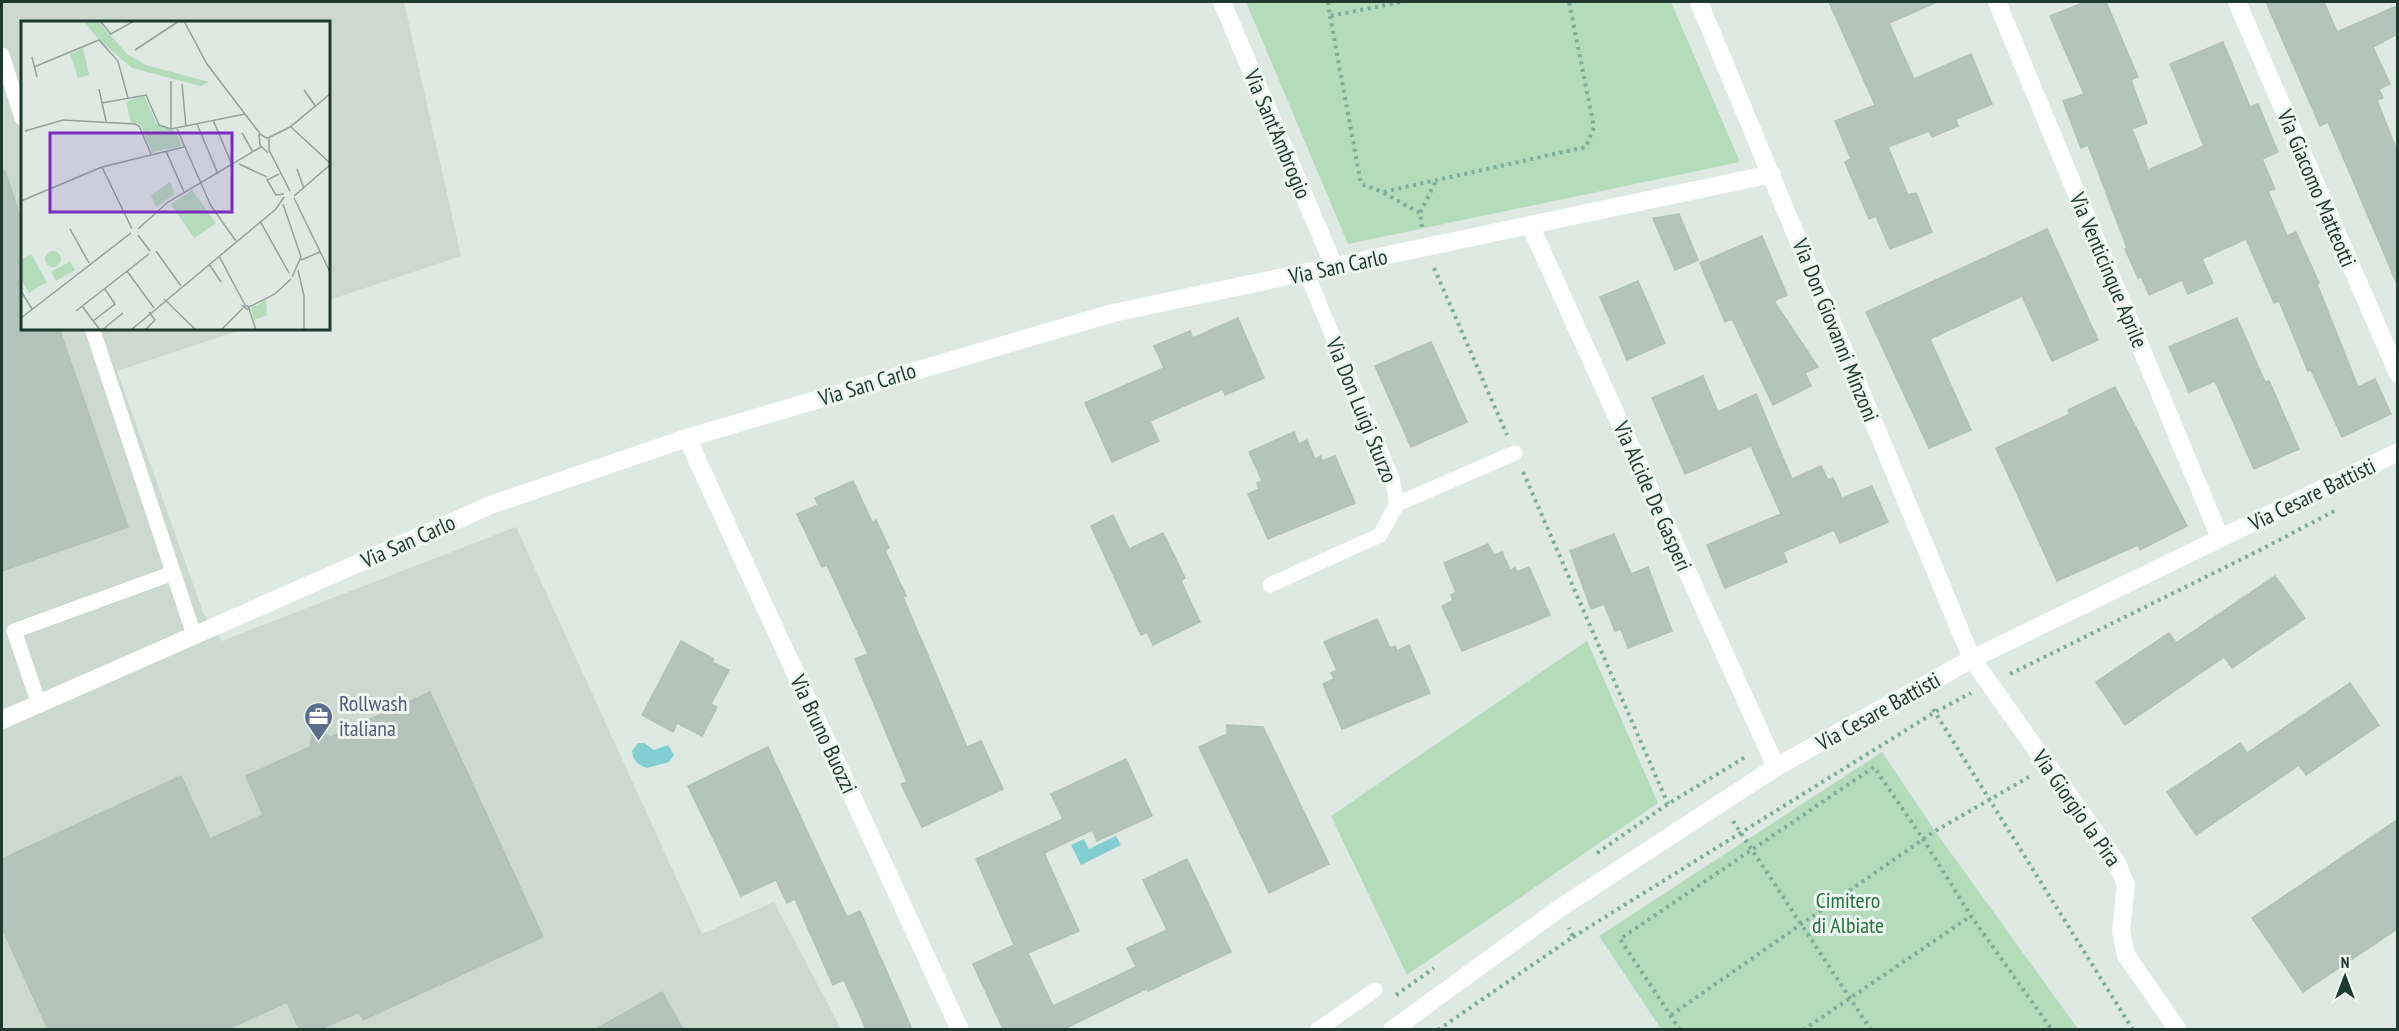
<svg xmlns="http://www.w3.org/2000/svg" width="2399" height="1031" viewBox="0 0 2399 1031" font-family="'PT Sans Narrow',sans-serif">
<rect width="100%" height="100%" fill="#dde9e2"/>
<polygon fill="#cbd9d1" points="2,2 404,2 461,256 329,300 328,22 22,22 22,328 244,329 117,371 203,612 222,641 516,527 702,934 774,902 841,1029 2,1030"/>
<g fill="#b4dcbb">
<polygon points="1246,2 1671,2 1740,162 1348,244"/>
<polygon points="1587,641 1658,803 1407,975 1331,816"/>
<polygon points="1882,752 1935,831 2078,1029 1661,1029 1599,936"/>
</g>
<g fill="#82ced1">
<path d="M 638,743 L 644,743 L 654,750 L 668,745 L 674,755 L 669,762 L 647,768 C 638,765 633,761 632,751 Z"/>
<polygon points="1116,836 1121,845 1081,865 1071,845 1084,839 1089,849"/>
</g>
<g fill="#b2c4bb" stroke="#afc3b9" stroke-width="1.5">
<polygon points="1829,2 1937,2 1889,23 1914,79 1971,54 1992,104 1956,119 1958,126 1932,137 1929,131 1888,147 1908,195 1916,193 1932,232 1890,249 1876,216 1869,219 1845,162 1851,159 1835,121 1875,105"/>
<polygon points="2085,2 2106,2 2138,77 2131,80 2147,123 2132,129 2148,170 2204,146 2170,64 2223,42 2250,107 2258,104 2278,152 2262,159 2275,189 2268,191 2287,236 2296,232 2319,283 2317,284 2358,387 2375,379 2391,414 2342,437 2311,370 2308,371 2279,301 2274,303 2246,239 2202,259 2213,283 2188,294 2182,280 2149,295 2141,277 2138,278 2125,249 2127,248 2088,145 2081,148 2063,101 2084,94 2050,16"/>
<polygon points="2266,2 2324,2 2337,32 2397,6 2397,34 2373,47 2390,84 2379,89 2383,98 2377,100 2397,151 2397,284 2328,122 2320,126"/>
<polygon points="5,171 22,222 22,328 59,328 128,527 2,571 2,172"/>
<polygon points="1679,214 1698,260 1675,270 1653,218"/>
<polygon points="2047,229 2098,340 2052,361 2022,296 1930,339 1971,430 1929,448 1866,312"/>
<polygon points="1762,236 1787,295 1774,301 1818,367 1805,373 1811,386 1773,405 1732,319 1725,322 1700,263"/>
<polygon points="1638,281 1665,343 1627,360 1600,297"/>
<polygon points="1238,318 1264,378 1225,395 1223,389 1150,421 1159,441 1112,462 1085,403 1164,368 1154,346 1190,331 1193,338"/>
<polygon points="2237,318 2265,382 2269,381 2299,449 2254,469 2215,381 2189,392 2169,347"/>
<polygon points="1431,342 1467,422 1411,447 1375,366"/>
<polygon points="1703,376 1718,412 1756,394 1792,479 1821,466 1828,480 1833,478 1842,498 1872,486 1888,522 1840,543 1834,530 1783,552 1787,562 1725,588 1707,545 1781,514 1751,446 1685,474 1652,398"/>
<polygon points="2115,387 2187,526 2140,550 2138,545 2057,581 1996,448 2070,414 2068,410"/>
<polygon points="1294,432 1299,444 1307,440 1315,459 1321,456 1322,461 1335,456 1355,503 1268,539 1248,494 1259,489 1257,483 1262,481 1249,452"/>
<polygon points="853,481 872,522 876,520 889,548 885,550 906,596 903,597 967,747 981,741 1003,789 922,827 901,784 907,782 855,659 868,654 827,565 822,567 797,514 818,505 815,498"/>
<polygon points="1113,515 1129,549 1163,533 1185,578 1181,581 1200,622 1153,645 1147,632 1141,635 1091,526"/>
<polygon points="1614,534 1631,574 1648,567 1672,631 1628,648 1621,629 1615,631 1604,604 1591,609 1570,551"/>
<polygon points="1488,544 1494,555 1502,552 1510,570 1515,568 1517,572 1529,567 1550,615 1462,651 1442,606 1453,601 1451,595 1456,592 1444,563"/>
<polygon points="2275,576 2305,618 2232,668 2224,657 2125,725 2096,682 2169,633 2176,643"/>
<polygon points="1377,619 1390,648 1395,646 1397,651 1409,645 1430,693 1342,729 1323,684 1334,679 1331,673 1337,670 1324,642"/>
<polygon points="681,641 714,659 712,662 729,670 711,704 717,707 702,736 677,723 673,732 642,715"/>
<polygon points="2350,683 2379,725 2306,775 2299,765 2196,835 2167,792 2240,743 2247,753"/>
<polygon points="430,692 543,937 363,1020 359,1012 321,1029 299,1029 287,1002 228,1029 48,1029 2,928 2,859 181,776 210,839 263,815 246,776 310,747 313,728 331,737"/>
<polygon points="1227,725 1263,727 1329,864 1269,893 1199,747 1227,734"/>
<polygon points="768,747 847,917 860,911 912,1029 866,1029 844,980 833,985 795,899 787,903 776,880 741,896 688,786"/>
<polygon points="1126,759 1152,816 1097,841 1092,830 1044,853 1079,931 1028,953 1053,1006 1136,967 1127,948 1167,930 1143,880 1187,859 1231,952 1148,991 1146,989 1064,1029 1003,1029 973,964 1014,945 976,859 1063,819 1051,794"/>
<polygon points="2397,820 2397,929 2303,992 2252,918"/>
<polygon points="662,992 683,1029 596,1029"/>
</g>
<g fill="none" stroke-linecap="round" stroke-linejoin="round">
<g stroke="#7cae99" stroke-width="4" stroke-dasharray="3 4.5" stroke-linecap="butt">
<polyline points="1328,2 1330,16 1401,2"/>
<polyline points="1330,16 1361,184 1383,192 1586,147 1594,127 1569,2"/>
<polyline points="1384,193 1420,213"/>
<polyline points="1422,227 1420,213 1436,181"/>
<polyline points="1434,268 1507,435"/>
<polyline points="1523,472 1668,804"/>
<polyline points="2010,674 2264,548 2336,510"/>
<polyline points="1933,709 2133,1030"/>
<polyline points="1733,821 1871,1030"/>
<polyline points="1597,853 1668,804 1747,756"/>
<polyline points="1573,937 1935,712 1971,693"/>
<polyline points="1396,995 1434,968"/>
<polyline points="1671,1015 1935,831 2029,777"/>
<polyline points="1438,1030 1573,937 1569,928"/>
<polyline points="1680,1030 1620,939 1874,767 1923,839 1971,916 2052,1030"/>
<polyline points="1803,1030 1971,916"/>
</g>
<g stroke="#fff" stroke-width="15">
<polyline points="2,55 22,118"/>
<polyline points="92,328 194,635"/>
<polyline points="1397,504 1515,453"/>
<polyline points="1270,585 1380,535 1397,504 1392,479 1306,272"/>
<polyline points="39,704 14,631 173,573"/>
<polyline points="1317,1030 1375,990"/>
</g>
<g stroke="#fff" stroke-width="18">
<polyline points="1222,2 1334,266"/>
<polyline points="1699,2 1972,659 2117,863 2126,885 2121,931 2126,955 2178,1030"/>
<polyline points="1997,2 2220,538"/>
<polyline points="2237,2 2398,374"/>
<polyline points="1530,225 1776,767"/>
<polyline points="687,438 960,1030"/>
<polyline points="2,720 493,504 687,438 1113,313 1772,174"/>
</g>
<polyline stroke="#fff" stroke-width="18" points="1392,1030 1560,908 1776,767 1972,659 2398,452"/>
</g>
<defs>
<symbol id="office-pin" viewBox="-11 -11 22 30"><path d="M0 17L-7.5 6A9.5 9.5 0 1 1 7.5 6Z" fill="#5c6f8a" stroke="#edf6f1"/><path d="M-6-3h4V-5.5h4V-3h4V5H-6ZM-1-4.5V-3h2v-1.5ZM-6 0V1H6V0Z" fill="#fff"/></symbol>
</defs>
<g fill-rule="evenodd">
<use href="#office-pin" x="302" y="700" width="33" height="45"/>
</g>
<g text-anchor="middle" stroke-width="6" stroke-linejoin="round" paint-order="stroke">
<g font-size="22" fill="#1e392f" stroke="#edf6f1">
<text transform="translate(1278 134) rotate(67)" y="8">Via Sant'Ambrogio</text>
<text transform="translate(2317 188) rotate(67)" y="8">Via Giacomo Matteotti</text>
<text transform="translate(1338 266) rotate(-12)" y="8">Via San Carlo</text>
<text transform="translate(2109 270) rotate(67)" y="8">Via Venticinque Aprile</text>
<text transform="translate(1836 330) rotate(68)" y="8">Via Don Giovanni Minzoni</text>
<text transform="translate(867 384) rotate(-17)" y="8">Via San Carlo</text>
<text transform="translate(1362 410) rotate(68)" y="8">Via Don Luigi Sturzo</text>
<text transform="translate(2312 494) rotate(-26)" y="8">Via Cesare Battisti</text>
<text transform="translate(1653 496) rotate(66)" y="8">Via Alcide De Gasperi</text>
<text transform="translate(408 541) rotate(-24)" y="8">Via San Carlo</text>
<text transform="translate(1878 711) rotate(-29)" y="8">Via Cesare Battisti</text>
<text transform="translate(824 734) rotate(65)" y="8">Via Bruno Buozzi</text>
<text transform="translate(2077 808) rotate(55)" y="8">Via Giorgio la Pira</text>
</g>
<g font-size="22" fill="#4e5e75" stroke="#edf6f1" text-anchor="start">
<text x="339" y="711">Rollwash<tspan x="339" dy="25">italiana</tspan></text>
</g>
<g font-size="22" fill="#28703c" stroke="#edf6f1">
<text x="1848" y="908">Cimitero<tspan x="1848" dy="25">di Albiate</tspan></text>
</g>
</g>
<g transform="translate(21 21)">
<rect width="309" height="309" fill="#dde9e2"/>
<path d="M 63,0 L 77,0 L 106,33 L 125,44 L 188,61 L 180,65 L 111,47 L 76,17 ZM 62,27 L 68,54 L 57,57 L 49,33 ZM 123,74 L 135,102 L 154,110 L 161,125 L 131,131 L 119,103 L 110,101 L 105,81 ZM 149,161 L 154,173 L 135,186 L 130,174 ZM 171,169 L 195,202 L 173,217 L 150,183 ZM24 238a8 8 0 1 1 16 0a8 8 0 1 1-16 0ZM 10,233 L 26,261 L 8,272 L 0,258 L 0,239 ZM 49,240 L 54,249 L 35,260 L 30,251 ZM 245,279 L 246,294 L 233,299 L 230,287 Z" fill="#b4dcbb"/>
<path fill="none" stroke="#91a39a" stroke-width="1.5" d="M 79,0 L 90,13 L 113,0M 163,0 L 186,43 L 240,114 L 248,118 L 248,129 L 269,170M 114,29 L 158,0M 11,36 L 16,56M 13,46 L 78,19 L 97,40 L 107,77M 150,60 L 150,108M 161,63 L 165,106M 78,68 L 85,100M 283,69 L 295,86M 81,82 L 125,74 L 138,104 L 150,108 L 224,93M 192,99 L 212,146M 176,103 L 197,153M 270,106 L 309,142M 156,108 L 190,185 L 215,220M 4,110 L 42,99 L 114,103 L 118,105 L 130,133M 221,112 L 232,131M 238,113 L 239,124 L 247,132M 247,117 L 269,106 L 309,73M 145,130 L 163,171M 218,143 L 246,156M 81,146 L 111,208M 276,148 L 283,168M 258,153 L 246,159 L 255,174 L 263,173M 273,175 L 309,144M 273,177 L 309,251M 0,180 L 81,146 L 163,126M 262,183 L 280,236 L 271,256M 239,200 L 268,252M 49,208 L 68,242M 117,208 L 147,181 L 240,126M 117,214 L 129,230M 135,230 L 160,265M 198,235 L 224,284M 280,239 L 299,231M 188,243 L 200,261M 277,249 L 283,275 L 283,309M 106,250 L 133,287M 0,270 L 11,288M 143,278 L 175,309M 61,285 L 79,309M 228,286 L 254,273 L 270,258M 227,289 L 222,285 L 227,285 L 235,309M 55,290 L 128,233M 0,297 L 110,212M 72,300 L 94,283 L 84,268M 81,309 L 102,292M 110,309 L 255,188 L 263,176M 124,309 L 134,299 L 128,291M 200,309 L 222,287"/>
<path fill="#7b2cbf" fill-opacity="0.15" stroke="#7b2cbf" stroke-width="3" d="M 29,112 L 211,112 L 211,191 L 29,191 Z"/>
<rect width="309" height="309" fill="none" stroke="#1e392f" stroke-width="3"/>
</g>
<rect width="2399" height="1031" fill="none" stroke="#1e392f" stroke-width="6"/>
<g transform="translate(2345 977)" stroke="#edf6f1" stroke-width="4.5" paint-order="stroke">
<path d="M0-4.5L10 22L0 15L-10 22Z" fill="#1e392f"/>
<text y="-9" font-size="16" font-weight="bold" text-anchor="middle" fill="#1e392f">N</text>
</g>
</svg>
